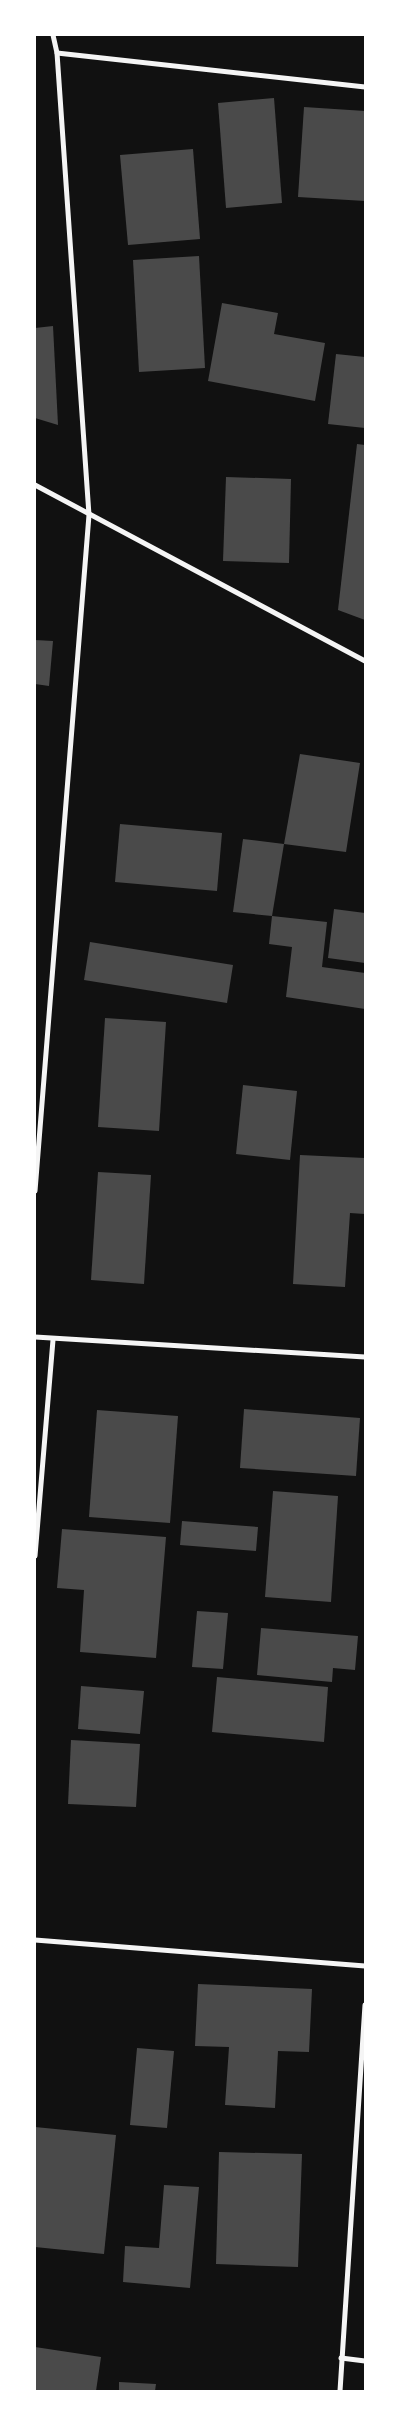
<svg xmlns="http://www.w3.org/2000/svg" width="400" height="2426" viewBox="0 0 400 2426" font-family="'Fira Sans',sans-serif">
<rect width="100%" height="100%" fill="#111"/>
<g fill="#4a4a4a">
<polygon points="274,98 282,203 226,208 218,103"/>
<polygon points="304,107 365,111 365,201 298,197"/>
<polygon points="193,149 200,239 128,245 120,155"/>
<polygon points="199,256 205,368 139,372 133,260"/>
<polygon points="222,303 278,313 274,334 325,343 315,401 208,381"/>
<polygon points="53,326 58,425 35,418 35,328"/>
<polygon points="336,354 365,357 365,428 328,424"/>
<polygon points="357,444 365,445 365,620 338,610"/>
<polygon points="226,477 291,479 289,563 223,561"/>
<polygon points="35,640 53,641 49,686 35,684"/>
<polygon points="300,754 360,763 346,852 284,844"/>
<polygon points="120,824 222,833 217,891 115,882"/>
<polygon points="243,839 284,844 272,916 233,912"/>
<polygon points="334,909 365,913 365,963 328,958"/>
<polygon points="272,916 327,922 322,967 365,973 365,1009 286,997 292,947 269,944"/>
<polygon points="90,942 233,965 227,1003 84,980"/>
<polygon points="105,1018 166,1022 159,1131 98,1127"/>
<polygon points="243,1085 297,1091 290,1160 236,1154"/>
<polygon points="300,1155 365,1158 365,1214 350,1213 345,1287 293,1284"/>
<polygon points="98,1172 151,1175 144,1284 91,1280"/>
<polygon points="244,1409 360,1418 356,1476 240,1468"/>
<polygon points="97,1410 178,1416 170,1523 89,1517"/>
<polygon points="273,1491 338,1496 331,1602 265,1597"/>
<polygon points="182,1521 258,1527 256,1551 180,1545"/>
<polygon points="62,1529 166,1537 156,1658 80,1652 84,1590 57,1588"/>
<polygon points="197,1611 228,1613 223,1669 192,1667"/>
<polygon points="261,1628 358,1636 355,1670 333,1668 332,1682 257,1675"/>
<polygon points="217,1677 328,1687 324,1742 212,1732"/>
<polygon points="81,1686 144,1691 140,1734 78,1729"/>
<polygon points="71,1740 140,1744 136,1807 68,1804"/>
<polygon points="198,1984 312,1989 309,2052 278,2051 275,2108 225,2105 229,2047 195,2046"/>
<polygon points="137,2048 174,2051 167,2128 130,2125"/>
<polygon points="35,2127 116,2135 104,2254 35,2247"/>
<polygon points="219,2152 302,2154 298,2267 216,2264"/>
<polygon points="164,2185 199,2187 190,2288 123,2282 125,2246 159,2248"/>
<polygon points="35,2347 101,2357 96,2391 35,2391"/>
<polygon points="119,2382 156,2384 155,2391 119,2391"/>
</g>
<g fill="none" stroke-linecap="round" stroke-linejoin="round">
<g stroke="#f5f5f5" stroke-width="5">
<polyline points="57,53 365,87"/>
<polyline points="35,485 365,661"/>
<polyline points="35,1191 89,515 57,53 53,35"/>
<polyline points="35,1337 365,1357"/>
<polyline points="35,1556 53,1340"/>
<polyline points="35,1940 365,1966"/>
<polyline points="341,2358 365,2361"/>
<polyline points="340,2391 365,2005"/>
</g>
</g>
<rect width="400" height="2426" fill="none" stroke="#ffffff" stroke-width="72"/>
</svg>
